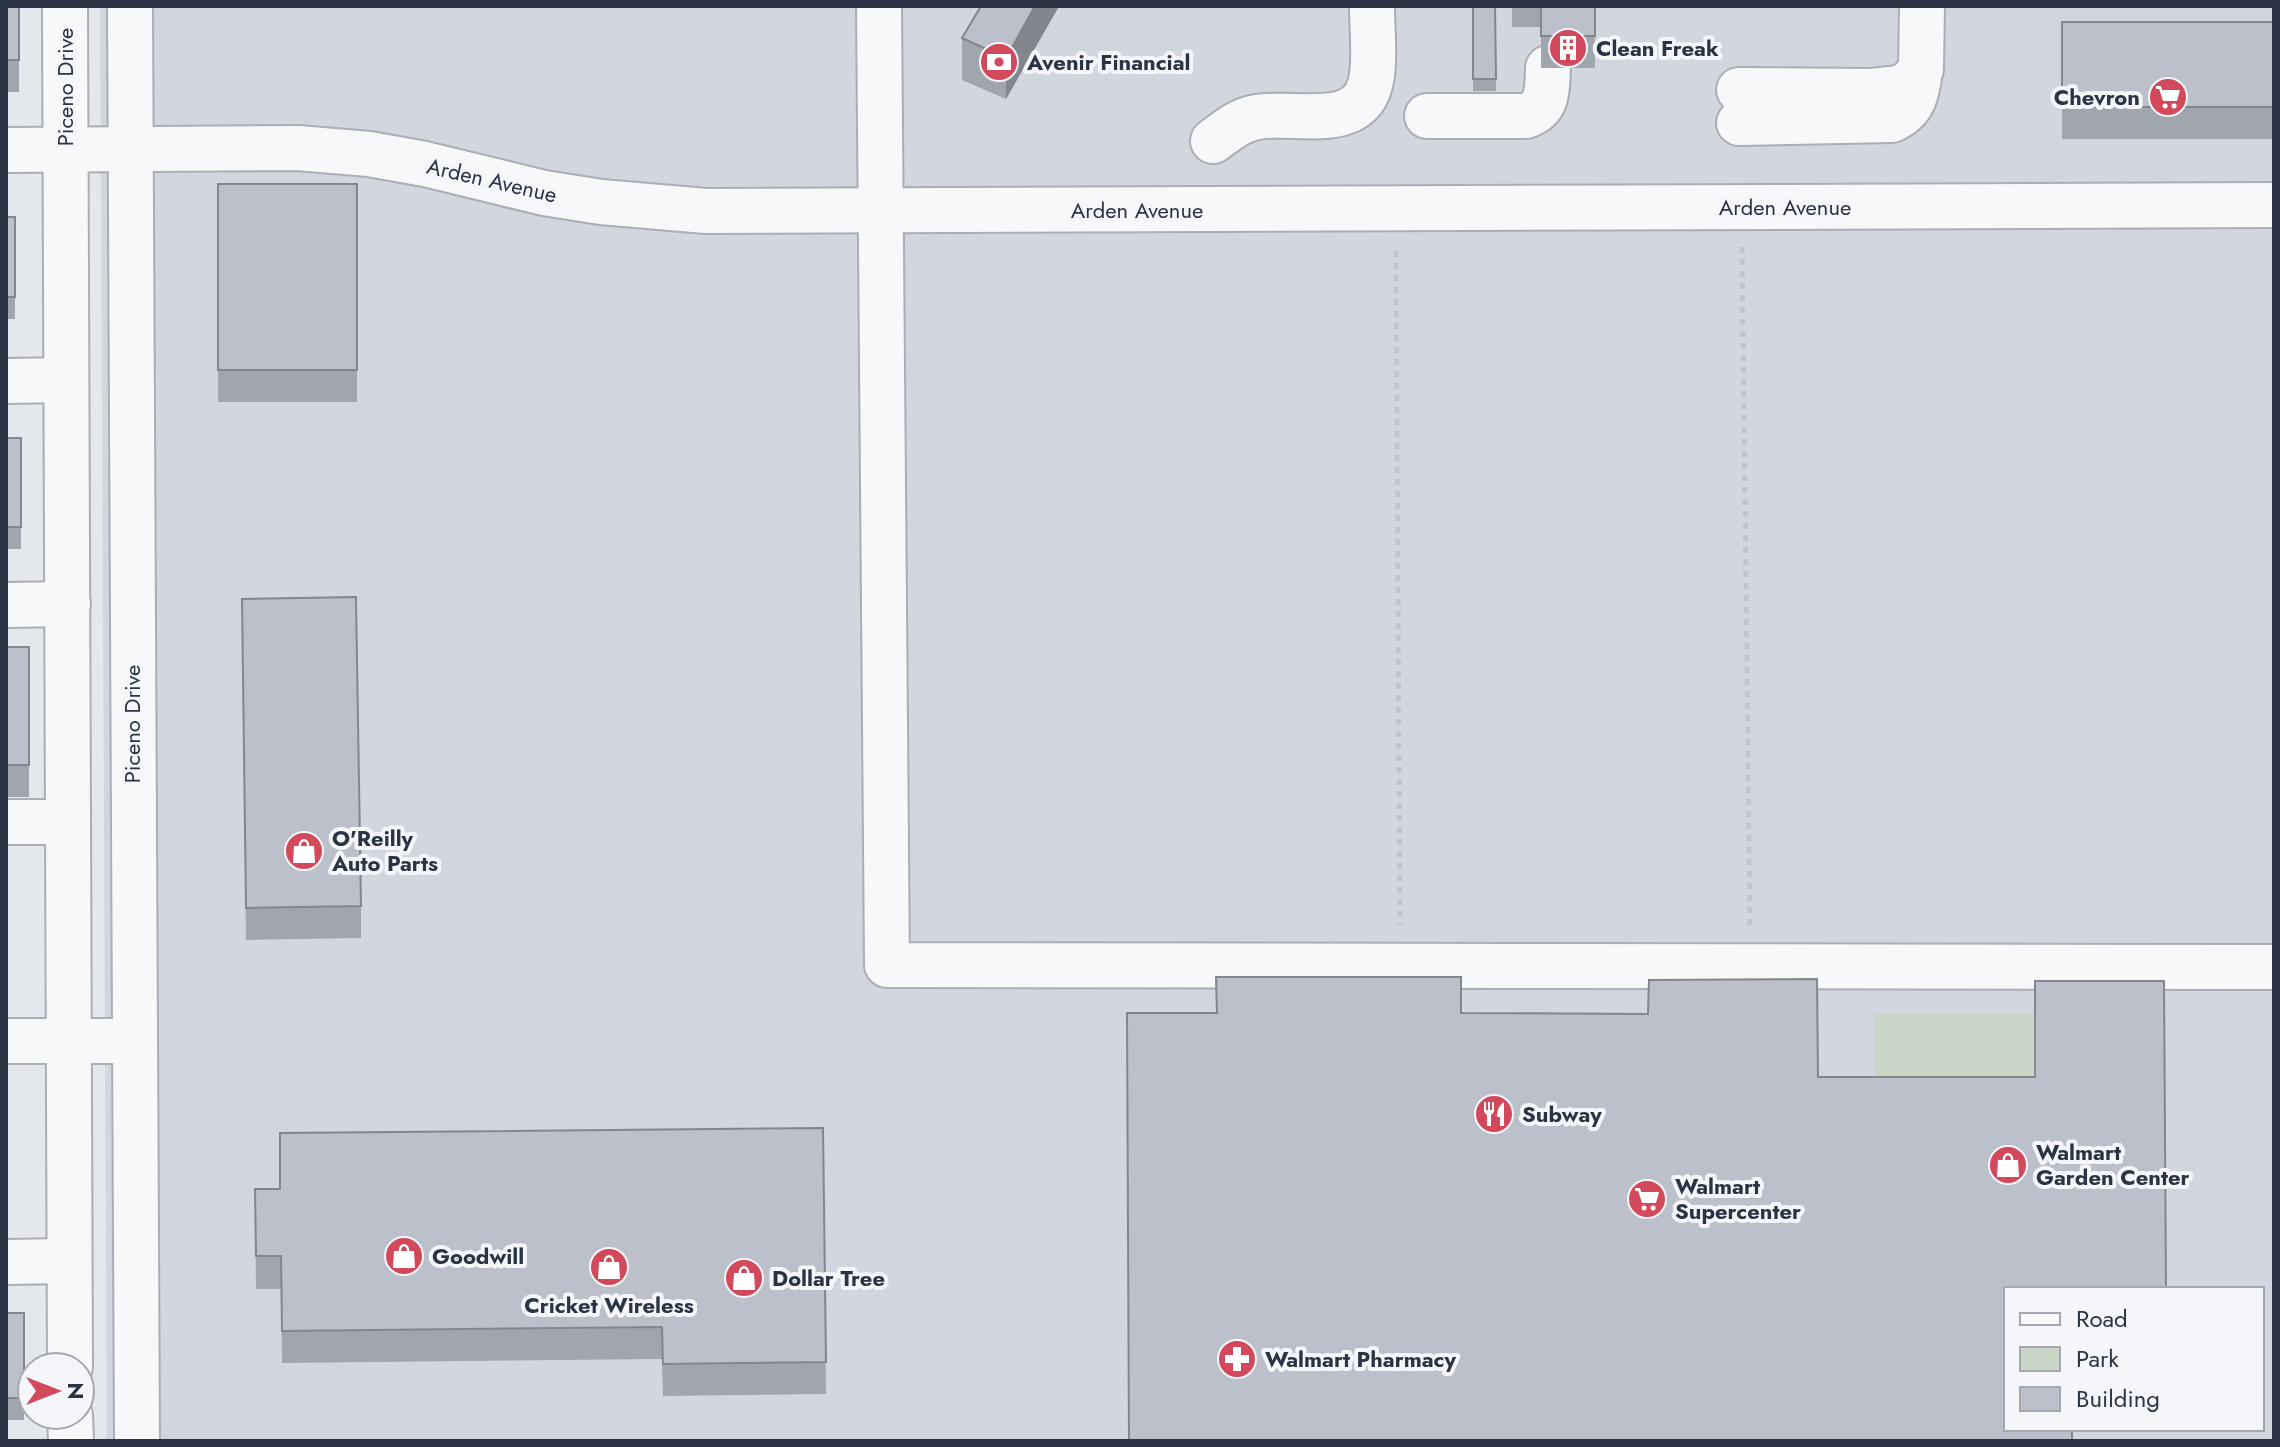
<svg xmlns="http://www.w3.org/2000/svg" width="2280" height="1447" viewBox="0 0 2280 1447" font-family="Jost,sans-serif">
<rect width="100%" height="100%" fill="#e4e7ec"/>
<path fill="#d2d6de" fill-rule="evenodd" d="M 100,6 L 2274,6 L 2274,1441 L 107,1441 ZM 2006,1289 L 2262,1289 L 2262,1429 L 2006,1429 Z"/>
<polygon fill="#c9d6c5" points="1875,1014 2035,1014 2035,1110 1875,1109"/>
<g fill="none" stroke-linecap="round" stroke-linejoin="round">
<defs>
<g id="minor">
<polyline points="65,6 70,1367"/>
<polyline points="130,6 137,1441"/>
<polyline points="879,6 887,965 2274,967"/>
<polyline points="1739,90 1870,91 1897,88 1909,84 1921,69 1922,6"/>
<path d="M 1427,116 L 1526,116 C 1549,108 1547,90 1548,68"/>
<path d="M 1739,123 L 1892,120 C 1914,110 1917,94 1920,71"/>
<path d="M 1213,141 C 1227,131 1239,120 1257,117 C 1298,110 1364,135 1372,75 C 1375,53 1372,28 1372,6"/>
<polyline points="6,150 298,148 369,154 425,164 544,193 601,202 706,211 2274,205"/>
<polyline points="6,381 66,380"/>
<polyline points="6,605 68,604"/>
<polyline points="6,822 68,822"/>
<polyline points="6,1041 133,1041"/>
<polyline points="6,1262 68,1261"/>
<polyline points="70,1415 71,1441"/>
</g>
</defs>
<use href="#minor" stroke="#a9aeb7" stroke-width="48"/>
<g stroke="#c2c5cb" stroke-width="5" stroke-dasharray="6 6" stroke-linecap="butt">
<polyline points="1742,247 1750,925"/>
<polyline points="1396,251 1400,925"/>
</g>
<use href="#minor" stroke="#f7f8fa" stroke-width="44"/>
</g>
<g fill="#a1a5ae">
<rect x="6" y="6" width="13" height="86"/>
<polygon points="1059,6 1006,99 962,80 962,38"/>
<polygon points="1473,6 1495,6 1496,91 1473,91"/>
<polygon points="1512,6 1595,6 1595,68 1541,68 1541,27 1512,27"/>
<rect x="2062" y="22" width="212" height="117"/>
<rect x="218" y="184" width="139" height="218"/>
<rect x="6" y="217" width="9" height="102"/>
<rect x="6" y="438" width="15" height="111"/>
<polygon points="242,599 361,906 361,938 246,940"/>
<rect x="6" y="647" width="23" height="150"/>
<polygon points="823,1128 826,1394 663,1396 662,1359 282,1363 281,1289 256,1289 255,1189 280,1189"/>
<rect x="6" y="1313" width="18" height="107"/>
</g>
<polygon fill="#83868d" points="1035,6 1059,6 1006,99 1006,58"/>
<g fill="#bbc0ca" stroke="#83868d" stroke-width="2">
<rect x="6" y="6" width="13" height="54"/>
<polygon points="981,6 1035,6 1006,58 962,38"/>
<polygon points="1473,6 1495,6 1496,79 1473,79"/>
<rect x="1541" y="6" width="54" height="30"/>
<rect x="2062" y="22" width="212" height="85"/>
<rect x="218" y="184" width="139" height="186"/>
<rect x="6" y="217" width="9" height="80"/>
<rect x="6" y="438" width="15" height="89"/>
<polygon points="356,597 361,906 246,908 242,599"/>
<rect x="6" y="647" width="23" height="118"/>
<polygon points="1216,977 1461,977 1461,1013 1648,1014 1649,980 1817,979 1818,1077 2035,1077 2035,981 2164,981 2166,1289 2006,1289 2006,1429 2072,1429 2072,1441 1129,1441 1127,1013 1217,1013"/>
<polygon points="823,1128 826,1362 663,1364 662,1327 282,1331 281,1256 256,1256 255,1189 280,1189 280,1133"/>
<rect x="6" y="1313" width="18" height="85"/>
</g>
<defs>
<symbol id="building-disc" viewBox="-11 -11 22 22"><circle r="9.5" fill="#d1495b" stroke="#f4f6f9"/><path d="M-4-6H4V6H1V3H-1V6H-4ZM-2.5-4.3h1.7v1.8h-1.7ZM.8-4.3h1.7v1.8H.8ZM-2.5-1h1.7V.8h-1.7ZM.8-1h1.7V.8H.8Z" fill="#fff"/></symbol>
<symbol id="bank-disc" viewBox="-11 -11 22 22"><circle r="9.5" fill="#d1495b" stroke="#f4f6f9"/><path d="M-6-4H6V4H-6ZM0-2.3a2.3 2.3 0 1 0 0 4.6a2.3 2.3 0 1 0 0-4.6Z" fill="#fff"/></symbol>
<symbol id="supermarket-disc" viewBox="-11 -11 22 22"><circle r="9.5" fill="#d1495b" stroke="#f4f6f9"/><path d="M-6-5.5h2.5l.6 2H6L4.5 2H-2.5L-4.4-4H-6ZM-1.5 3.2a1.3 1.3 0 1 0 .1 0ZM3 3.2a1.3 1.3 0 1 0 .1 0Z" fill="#fff"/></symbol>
<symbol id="shop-disc" viewBox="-11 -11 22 22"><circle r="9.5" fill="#d1495b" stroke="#f4f6f9"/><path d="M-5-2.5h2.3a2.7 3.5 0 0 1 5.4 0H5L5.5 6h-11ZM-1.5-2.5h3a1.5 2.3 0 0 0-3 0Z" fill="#fff"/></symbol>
<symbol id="restaurant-disc" viewBox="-11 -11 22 22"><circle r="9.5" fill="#d1495b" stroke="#f4f6f9"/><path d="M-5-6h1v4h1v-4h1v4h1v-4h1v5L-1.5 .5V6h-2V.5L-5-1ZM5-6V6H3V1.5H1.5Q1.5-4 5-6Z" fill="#fff"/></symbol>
<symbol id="pharmacy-disc" viewBox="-11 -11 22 22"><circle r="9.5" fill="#d1495b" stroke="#f4f6f9"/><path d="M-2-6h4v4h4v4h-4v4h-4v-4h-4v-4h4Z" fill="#fff"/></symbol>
</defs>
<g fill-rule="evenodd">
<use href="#building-disc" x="1546" y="26" width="44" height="44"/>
<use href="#bank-disc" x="977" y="40" width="44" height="44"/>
<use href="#supermarket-disc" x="2146" y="75" width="44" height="44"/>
<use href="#shop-disc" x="282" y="829" width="44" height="44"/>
<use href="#restaurant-disc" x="1472" y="1092" width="44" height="44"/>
<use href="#shop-disc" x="1986" y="1143" width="44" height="44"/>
<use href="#supermarket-disc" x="1625" y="1177" width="44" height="44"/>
<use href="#shop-disc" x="382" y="1234" width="44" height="44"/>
<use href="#shop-disc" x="587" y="1245" width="44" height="44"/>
<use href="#shop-disc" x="722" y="1256" width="44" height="44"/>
<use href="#pharmacy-disc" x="1215" y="1337" width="44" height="44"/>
</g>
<g text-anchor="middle" stroke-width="8" stroke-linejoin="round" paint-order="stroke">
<g font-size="22" font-weight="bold" fill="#2b3445" stroke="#f4f6f9" text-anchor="start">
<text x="1596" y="56">Clean Freak</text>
<text x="1027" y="70">Avenir Financial</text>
<text x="2140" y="105" text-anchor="end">Chevron</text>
<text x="332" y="846">O'Reilly<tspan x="332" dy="25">Auto Parts</tspan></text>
<text x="1522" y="1122">Subway</text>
<text x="2036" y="1160">Walmart<tspan x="2036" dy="25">Garden Center</tspan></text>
<text x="1675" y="1194">Walmart<tspan x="1675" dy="25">Supercenter</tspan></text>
<text x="432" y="1264">Goodwill</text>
<text x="772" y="1286">Dollar Tree</text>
<text x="609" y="1313" text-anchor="middle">Cricket Wireless</text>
<text x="1265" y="1367">Walmart Pharmacy</text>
</g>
<g font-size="22" fill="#2b3445" stroke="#f4f6f9">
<text transform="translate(65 87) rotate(-90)" y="8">Piceno Drive</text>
<text transform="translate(492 180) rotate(13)" y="8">Arden Avenue</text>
<text x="1785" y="215">Arden Avenue</text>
<text x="1137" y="218">Arden Avenue</text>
<text transform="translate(132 724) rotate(-90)" y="8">Piceno Drive</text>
</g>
</g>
<rect width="2280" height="1447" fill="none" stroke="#2b3445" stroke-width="16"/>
<rect x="2004" y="1287" width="260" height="144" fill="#f4f6f9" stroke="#a4a8b1" stroke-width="2"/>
<rect x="2020" y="1313" width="40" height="12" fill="#f7f8fa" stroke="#a4a8b1" stroke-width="2"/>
<text x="2076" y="1327" font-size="24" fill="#2b3445">Road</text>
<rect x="2020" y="1347" width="40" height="24" fill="#c9d6c5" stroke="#a4a8b1" stroke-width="2"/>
<text x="2076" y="1367" font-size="24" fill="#2b3445">Park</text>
<rect x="2020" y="1387" width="40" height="24" fill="#bbc0ca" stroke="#a4a8b1" stroke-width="2"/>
<text x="2076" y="1407" font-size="24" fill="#2b3445">Building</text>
<g transform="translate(56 1391) rotate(90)"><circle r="38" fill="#f4f6f9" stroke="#a4a8b1" stroke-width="2"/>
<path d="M0-6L14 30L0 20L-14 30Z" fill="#d1495b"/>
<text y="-12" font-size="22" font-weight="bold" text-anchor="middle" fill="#2b3445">N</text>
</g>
</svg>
